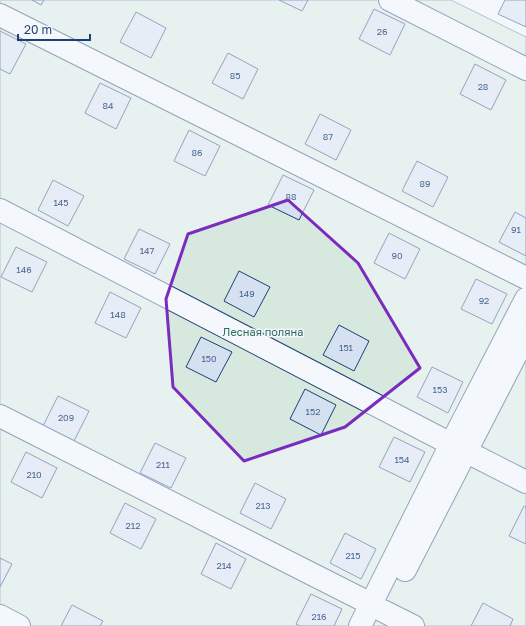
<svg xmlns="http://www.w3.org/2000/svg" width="526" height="626" viewBox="0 0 526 626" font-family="'Golos Text',sans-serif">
<rect width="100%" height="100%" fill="#f4f7fb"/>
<polygon fill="#d7e8df" stroke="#687fa3" points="0,0 451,0 526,37 526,626 0,626"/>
<g fill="#d5e0f0" stroke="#1d3f73">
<polygon points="32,0 44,0 41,5"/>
<polygon points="279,0 308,0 302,11"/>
<polygon points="505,0 526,0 526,27 498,14"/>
<polygon points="374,9 405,24 390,55 359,39"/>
<polygon points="136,12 166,28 151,58 120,42"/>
<polygon points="0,31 26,44 10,74 0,69"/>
<polygon points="228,53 258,69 243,99 212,83"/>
<polygon points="475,64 506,80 491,110 460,94"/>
<polygon points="100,83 131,98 116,129 85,113"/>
<polygon points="320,114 351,130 336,160 305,144"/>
<polygon points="189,130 220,146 205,176 174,161"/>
<polygon points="417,161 448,177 433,207 402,191"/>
<polygon points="283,175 314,190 299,220 268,205"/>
<polygon points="53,180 84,196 68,226 38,210"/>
<polygon points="515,212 526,218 526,256 499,242"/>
<polygon points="139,229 170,244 155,274 124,259"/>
<polygon points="389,233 420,249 405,279 374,263"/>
<polygon points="16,247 47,262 32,292 1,277"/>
<polygon points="239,271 270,287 254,317 224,301"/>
<polygon points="476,279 507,294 492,324 461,309"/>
<polygon points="110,292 141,308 126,338 95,323"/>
<polygon points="339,325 369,341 354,371 323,355"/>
<polygon points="201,337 232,352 216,382 186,367"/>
<polygon points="432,367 463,382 448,413 417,397"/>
<polygon points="305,389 336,405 321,435 290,419"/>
<polygon points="58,396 89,411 74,441 43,426"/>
<polygon points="394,437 425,452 410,482 379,467"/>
<polygon points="155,443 186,458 171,488 140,473"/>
<polygon points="26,452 57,468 42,498 11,482"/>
<polygon points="255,483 286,499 271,529 240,513"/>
<polygon points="125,503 156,519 141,549 110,533"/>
<polygon points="524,506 526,507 526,544 509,536"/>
<polygon points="345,533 376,549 361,579 330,563"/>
<polygon points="216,543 246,559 231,589 201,574"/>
<polygon points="0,558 12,564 0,587"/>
<polygon points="311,594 342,609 334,626 300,626 296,624"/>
<polygon points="483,603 513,619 510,626 471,626"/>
<polygon points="72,605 103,621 100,626 61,626"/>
</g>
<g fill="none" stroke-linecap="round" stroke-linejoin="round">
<defs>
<g id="minor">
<polyline points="390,0 526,69"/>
<polyline points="0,15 526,278"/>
<polyline points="0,210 451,444"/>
<polyline points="0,416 371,604"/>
<polyline points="467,452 526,482"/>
<polyline points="405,570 526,335"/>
<polyline points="383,611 413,626"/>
<polyline points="0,616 19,626"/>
<polyline points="360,626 451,444 526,299"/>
</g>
</defs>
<use href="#minor" stroke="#1d3f73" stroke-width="24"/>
<use href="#minor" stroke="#f4f7fb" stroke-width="22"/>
</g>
<path d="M0 0H526V626H0ZM 288,200 L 358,263 L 420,368 L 345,427 L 244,461 L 173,387 L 166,299 L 188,234 Z" fill="#f4f7fb" fill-opacity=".55" fill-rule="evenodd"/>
<path fill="none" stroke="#7b2cbf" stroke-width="3" stroke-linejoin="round" d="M 288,200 L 358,263 L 420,368 L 345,427 L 244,461 L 173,387 L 166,299 L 188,234 Z"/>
<g text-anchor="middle" stroke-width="3" stroke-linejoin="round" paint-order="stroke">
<g font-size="9" fill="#4b6792">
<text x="382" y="35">26</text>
<text x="235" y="79">85</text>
<text x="483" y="90">28</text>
<text x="108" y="109">84</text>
<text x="328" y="140">87</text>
<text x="197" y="156">86</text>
<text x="425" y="187">89</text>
<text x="291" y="200">88</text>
<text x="61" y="206">145</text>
<text x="516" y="233">91</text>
<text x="147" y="254">147</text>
<text x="397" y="259">90</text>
<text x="24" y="273">146</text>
<text x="247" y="297">149</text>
<text x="484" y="304">92</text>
<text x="118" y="318">148</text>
<text x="346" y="351">151</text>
<text x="209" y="362">150</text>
<text x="440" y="393">153</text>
<text x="313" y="415">152</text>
<text x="66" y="421">209</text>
<text x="402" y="463">154</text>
<text x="163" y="468">211</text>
<text x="34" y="478">210</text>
<text x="263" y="509">213</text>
<text x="133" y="529">212</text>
<text x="353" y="559">215</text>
<text x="224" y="569">214</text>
<text x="319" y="620">216</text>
</g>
<g font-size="11" fill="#2c6c60" stroke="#f4f7fb">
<text x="263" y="336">Лесная поляна</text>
</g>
</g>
<path d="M18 34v6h72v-6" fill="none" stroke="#1d3f73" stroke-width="2"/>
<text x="24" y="34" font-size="12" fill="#1d3f73" stroke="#f4f7fb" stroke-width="3" paint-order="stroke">20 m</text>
</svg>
